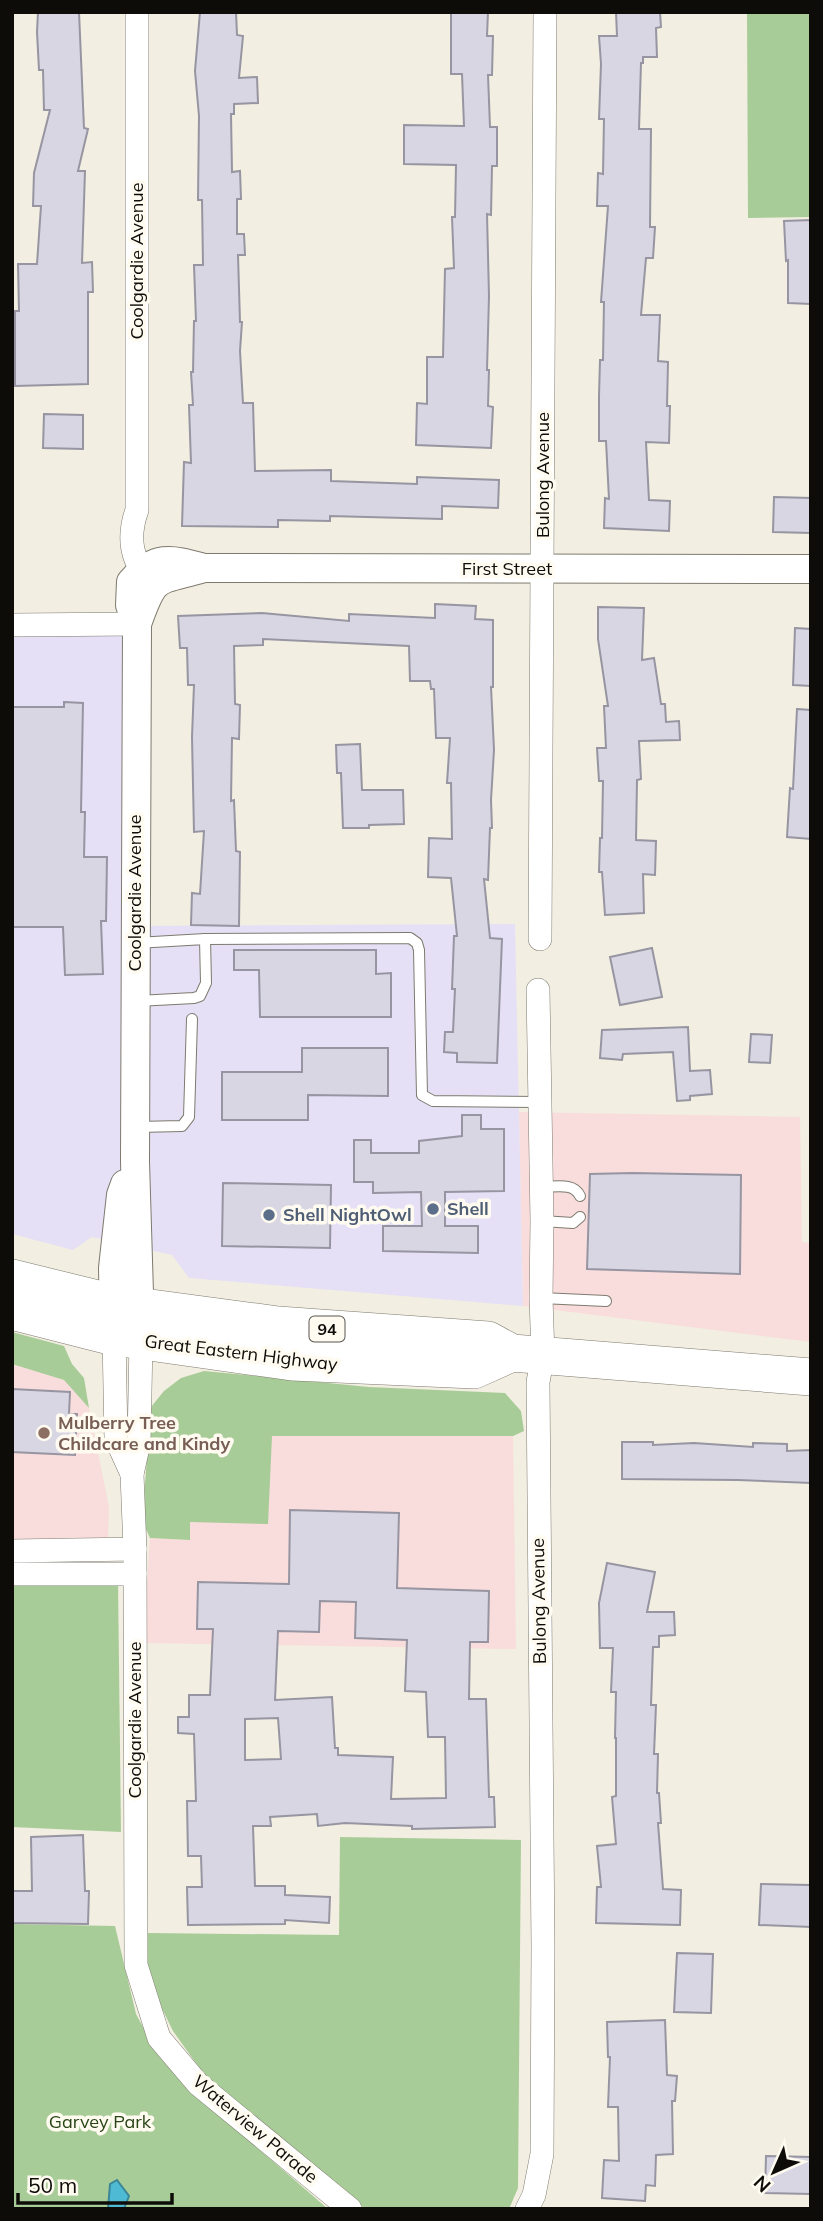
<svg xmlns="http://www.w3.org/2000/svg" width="823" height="2221" viewBox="0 0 823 2221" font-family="Mulish,sans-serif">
<rect width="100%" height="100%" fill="#f2eee1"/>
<g fill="#f8dddc">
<polygon points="519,1112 800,1117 802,1242 811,1243 811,1342 523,1306"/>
<polygon points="12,1364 64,1380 89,1408 109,1507 108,1540 12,1542"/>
<polygon points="272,1436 513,1436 516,1649 143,1643 150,1538 189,1540 190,1522"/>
</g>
<polygon fill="#e5e0f6" points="137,616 134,926 515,924 523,1306 189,1278 172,1255 92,1237 73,1250 12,1234 12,622"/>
<g fill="#a8cc97">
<polygon points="747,12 811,12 811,217 748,218"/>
<polygon points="12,1332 64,1346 72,1364 84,1378 89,1408 64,1380 12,1364"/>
<polygon points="204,1371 369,1387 505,1393 521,1411 524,1431 513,1436 272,1436 268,1524 190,1522 190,1540 150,1538 145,1527 143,1509 151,1407 164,1391 181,1378"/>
<polygon points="12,1582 118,1582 121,1832 12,1827"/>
<polygon points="340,1837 521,1840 518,2188 509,2209 365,2209 203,2073 173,2031 148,1980 148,1933 339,1935"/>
<polygon points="12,1924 115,1926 136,2014 158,2055 184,2084 328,2209 12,2209"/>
</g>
<polygon fill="#4ebad3" stroke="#3b8696" stroke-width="2" points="117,2180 129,2196 124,2209 108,2209 110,2184"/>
<g fill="#d9d6e3" stroke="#9795a1" stroke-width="2" fill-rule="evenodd">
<polygon points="38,12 79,12 84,128 88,129 78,171 85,171 82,263 92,262 93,292 88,292 88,384 15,386 15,311 19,311 18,264 37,264 41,206 33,206 34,173 50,110 44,110 43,70 39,70 37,32"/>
<polygon points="200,12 236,12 237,35 243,36 239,78 257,77 258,103 234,104 234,114 231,114 232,172 240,171 241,199 237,199 237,234 244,234 245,255 238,255 240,322 242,322 240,351 243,403 253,403 255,471 331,470 331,481 417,484 417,477 499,480 498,508 442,506 442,519 330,516 330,521 278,520 278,527 182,526 184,462 191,463 189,405 193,405 191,372 193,372 194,321 196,321 194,265 203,265 202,200 198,200 199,116 195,71"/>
<polygon points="451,12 488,12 487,36 493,36 492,75 488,75 490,127 497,127 497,166 492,166 491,215 487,214 489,296 487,370 489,370 488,406 493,407 491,448 416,445 417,403 427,404 427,357 443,357 445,269 454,268 452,217 455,217 456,165 404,164 404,125 464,126 462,74 451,74"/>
<polygon points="616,12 660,12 661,27 656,28 657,57 643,57 643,63 641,63 639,129 651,129 650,227 655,227 653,258 646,258 641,315 660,315 658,361 668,362 667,406 670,406 669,443 646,442 649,500 670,501 669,531 604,528 605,498 609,499 606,441 599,441 599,396 600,360 603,360 604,302 601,302 608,206 597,206 598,173 603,174 604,119 599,119 601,64 599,36 617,36"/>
<polygon points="811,220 811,304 788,303 788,260 786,261 784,221"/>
<polygon points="44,414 83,415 83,449 43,448"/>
<polygon points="774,497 811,498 811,533 773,532"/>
<polygon points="435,604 476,606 475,619 493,620 493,687 491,687 494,750 491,800 492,828 490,828 488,880 484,879 490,938 502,939 497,1063 457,1062 457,1053 444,1052 445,1032 453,1032 455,989 452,989 454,936 457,936 451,878 428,877 429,838 452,839 451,783 447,783 450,738 436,738 434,689 431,689 430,681 410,681 409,646 263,639 263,645 234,646 235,704 240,705 239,739 232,738 231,801 234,800 236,851 240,852 239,926 191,925 192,893 200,894 204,831 194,832 192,737 194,685 188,685 187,648 180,648 178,616 262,613 349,621 349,614 435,618"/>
<polygon points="598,607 644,608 642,660 654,658 661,704 665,704 666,722 679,721 680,740 639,741 641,779 637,780 636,840 656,841 655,875 643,874 644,913 605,915 602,872 599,872 600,838 602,838 603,781 599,781 597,748 606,748 604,706 608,706 598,639"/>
<polygon points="795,628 811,629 811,686 793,685"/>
<polygon points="64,702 83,703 81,812 85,812 84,857 107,857 106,921 101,921 103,974 65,975 63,927 12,927 12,707 64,707"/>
<polygon points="797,709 811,710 811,839 787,837 790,788 793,789"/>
<polygon points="360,744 362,790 403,790 404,824 369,825 369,828 343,828 341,773 337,773 336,745"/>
<polygon points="652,948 662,997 620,1005 610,957"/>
<polygon points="234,950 376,950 376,974 391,973 391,1017 260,1017 259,970 234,970"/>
<polygon points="688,1027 690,1071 710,1070 712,1094 690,1096 690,1100 677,1101 673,1052 623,1054 622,1060 600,1058 602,1030"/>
<polygon points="751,1034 772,1035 770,1063 749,1062"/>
<polygon points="302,1048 388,1048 388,1096 308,1095 308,1120 222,1120 222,1072 302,1072"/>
<polygon points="462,1115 481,1115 481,1129 504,1129 504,1191 445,1192 445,1226 478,1226 478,1253 383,1251 383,1226 422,1226 421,1192 373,1193 373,1182 354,1182 354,1140 371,1140 371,1153 419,1153 419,1141 462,1136"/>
<polygon points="632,1173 741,1175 740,1274 587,1269 590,1174"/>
<polygon points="223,1183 331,1185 330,1248 222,1246"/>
<polygon points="12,1389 70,1392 69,1414 77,1414 75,1455 12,1452"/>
<polygon points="622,1442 653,1442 653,1445 694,1443 753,1447 753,1443 787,1444 787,1451 811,1450 811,1483 738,1480 622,1479"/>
<path d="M 290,1510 L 399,1513 L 397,1588 L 489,1591 L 488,1642 L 470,1642 L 469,1699 L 486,1699 L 489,1797 L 494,1797 L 495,1827 L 412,1829 L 412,1826 L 345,1823 L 318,1826 L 317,1814 L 270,1817 L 271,1826 L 253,1826 L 255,1886 L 285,1886 L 285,1895 L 330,1897 L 329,1923 L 285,1920 L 285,1924 L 188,1925 L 187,1887 L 202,1887 L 201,1856 L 188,1856 L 187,1801 L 196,1801 L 194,1734 L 178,1733 L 178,1717 L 189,1717 L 189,1695 L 210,1695 L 213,1629 L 197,1629 L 198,1582 L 289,1584 ZM 320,1601 L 356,1602 L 355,1638 L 407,1640 L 405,1691 L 426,1692 L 428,1737 L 445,1737 L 446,1798 L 391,1799 L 393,1757 L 338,1755 L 338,1748 L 335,1748 L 332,1697 L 275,1700 L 278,1631 L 319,1632 ZM 278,1718 L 281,1759 L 245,1760 L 245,1719 Z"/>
<polygon points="607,1563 655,1572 647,1612 674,1612 675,1635 659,1636 659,1647 653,1647 651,1705 656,1705 654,1754 658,1754 657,1793 659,1793 661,1823 658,1823 663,1889 681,1890 680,1925 596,1923 597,1887 601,1887 597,1846 616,1844 612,1797 616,1796 616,1738 615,1738 616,1692 611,1692 613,1648 600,1648 599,1603"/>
<polygon points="83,1835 85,1891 89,1891 88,1924 12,1923 12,1891 32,1891 31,1837"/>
<polygon points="761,1884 810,1885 811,1927 759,1925"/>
<polygon points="677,1953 713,1954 711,2013 674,2012"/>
<polygon points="665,2020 667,2075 677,2076 675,2101 672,2101 673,2154 656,2155 655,2186 646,2185 645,2201 602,2198 604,2160 619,2161 618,2107 608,2107 610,2057 608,2057 607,2022"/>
<polygon points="766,2156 811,2157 811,2194 765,2193"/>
</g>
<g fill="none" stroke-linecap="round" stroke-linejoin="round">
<defs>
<g id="service">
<polyline points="205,939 410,938 417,943 419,950 422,1095 433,1101 540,1102"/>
<polyline points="136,943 205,939 206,983 200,996 194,998 137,1001"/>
<polyline points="137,1127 182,1126 189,1117 192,1019"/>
<path d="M 542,1187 C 555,1187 574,1182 580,1196"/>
<polyline points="542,1221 573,1223 580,1217"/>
<polyline points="541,1298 606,1301"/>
</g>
<g id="minor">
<path d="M 137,12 L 137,510 C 127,538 131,562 152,583"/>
<polyline points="12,625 137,624"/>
<polyline points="540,939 545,12"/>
<polyline points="114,1337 116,1439 132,1474"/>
<polyline points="141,1341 139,1443 132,1474 135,1549 136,1965 159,2038 198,2084 350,2209"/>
<polyline points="12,1551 135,1549"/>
<polyline points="12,1574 135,1574"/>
<polyline points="527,2209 534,2195 542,2154 543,1948 538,1382 543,1355 541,1298 542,1221 538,990"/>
</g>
<g id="tertiary">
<path d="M 136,621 L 130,605 L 131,582 C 156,554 171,559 204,568 L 811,569"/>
<polyline points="114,1321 113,1268 121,1195 125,1184"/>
<path d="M 140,1326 L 135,1162 L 137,624 C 155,573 155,582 204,568"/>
</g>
<g id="trunk">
<polyline points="12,1278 114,1303 278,1325 488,1340 512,1353 811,1377"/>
<polyline points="12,1311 114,1337 292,1362 474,1370 512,1353"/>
</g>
</defs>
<use href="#service" stroke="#7e7a6e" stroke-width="12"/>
<use href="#minor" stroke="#7e7a6e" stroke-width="24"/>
<use href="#tertiary" stroke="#7e7a6e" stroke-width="30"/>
<use href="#trunk" stroke="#7e7a6e" stroke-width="38"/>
<use href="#service" stroke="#fff" stroke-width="10"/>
<use href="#minor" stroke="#fff" stroke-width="23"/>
<use href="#tertiary" stroke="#fff" stroke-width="28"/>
<use href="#trunk" stroke="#fff" stroke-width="37"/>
</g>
<g fill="#5c6f8a" stroke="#fffbf1" stroke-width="2.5">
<circle cx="433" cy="1209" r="7"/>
<circle cx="269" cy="1215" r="7"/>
</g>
<circle fill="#8d6e63" stroke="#fffbf1" stroke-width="2.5" cx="44" cy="1433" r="7"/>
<g text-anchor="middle" stroke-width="7" stroke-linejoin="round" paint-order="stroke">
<rect fill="#fffbf1" stroke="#56544e" stroke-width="2" x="309.5" y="1316.5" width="35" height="25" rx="5"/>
<g font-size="16" font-weight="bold" fill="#0e0c08">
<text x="327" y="1335">94</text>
</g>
<g font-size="18" fill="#0e0c08" stroke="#fffbf1">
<text transform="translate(137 261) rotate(-90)" y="6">Coolgardie Avenue</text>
<text transform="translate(543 475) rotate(-90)" y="6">Bulong Avenue</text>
<text x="507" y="575">First Street</text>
<text transform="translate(135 893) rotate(-90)" y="6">Coolgardie Avenue</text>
<text transform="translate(241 1353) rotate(7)" y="6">Great Eastern Highway</text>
<text transform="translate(539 1601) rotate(-91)" y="6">Bulong Avenue</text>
<text transform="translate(135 1720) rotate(-90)" y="6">Coolgardie Avenue</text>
<text transform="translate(255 2129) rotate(40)" y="6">Waterview Parade</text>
</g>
<g font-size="18" font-weight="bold" fill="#4e5e75" stroke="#fffbf1" text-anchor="start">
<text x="447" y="1215">Shell</text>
<text x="283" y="1221">Shell NightOwl</text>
</g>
<g font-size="18" font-weight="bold" fill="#785e54" stroke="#fffbf1" text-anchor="start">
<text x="58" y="1429">Mulberry Tree<tspan x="58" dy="21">Childcare and Kindy</tspan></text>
</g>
<g font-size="18" fill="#264415" stroke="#fffbf1">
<text x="100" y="2128">Garvey Park</text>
</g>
</g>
<rect width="823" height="2221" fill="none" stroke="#0e0c08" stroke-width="28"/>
<g transform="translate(774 2172) rotate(225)" stroke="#fffbf1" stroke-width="5" paint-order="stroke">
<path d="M0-5L12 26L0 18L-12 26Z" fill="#0e0c08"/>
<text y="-10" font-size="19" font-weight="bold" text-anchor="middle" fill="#0e0c08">N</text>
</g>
<path d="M18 2193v10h154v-10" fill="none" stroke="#0e0c08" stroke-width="3.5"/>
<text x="28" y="2193" font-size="21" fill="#0e0c08" stroke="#fffbf1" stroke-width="5" paint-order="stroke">50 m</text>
</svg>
